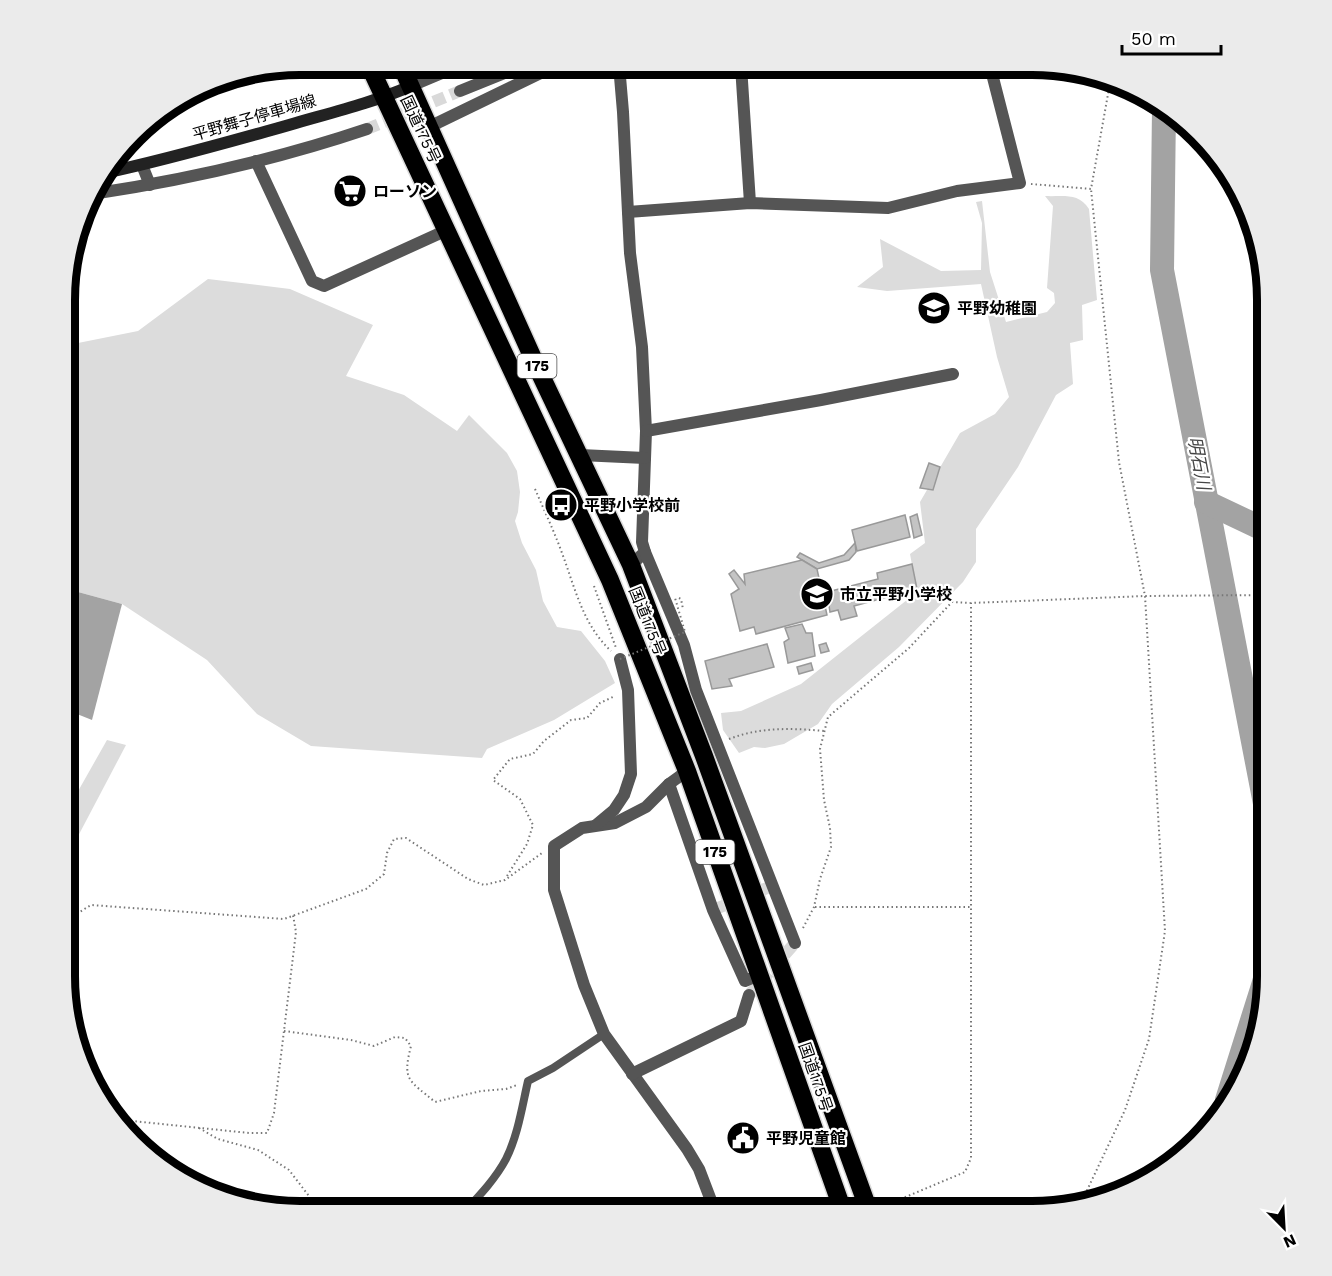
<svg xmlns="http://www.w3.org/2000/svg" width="1332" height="1276" viewBox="0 0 1332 1276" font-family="'Work Sans','Noto Sans JP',sans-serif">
<rect width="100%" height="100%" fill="#fff"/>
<g fill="#dcdcdc">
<path d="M 1045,196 C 1063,197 1078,192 1089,209 L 1097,300 L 1082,305 L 1083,340 L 1070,343 L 1073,384 L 1056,395 L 1018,467 L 976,529 L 976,562 L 963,582 L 899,647 L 832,704 L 818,724 L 784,744 L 765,748 L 754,747 L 739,753 L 723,730 L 721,713 L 741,711 L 801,684 L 917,592 L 910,554 L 925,543 L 920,502 L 960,433 L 995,414 L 1009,397 L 997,357 L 981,284 L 887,291 L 857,287 L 883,267 L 880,239 L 941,271 L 981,270 L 982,223 L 976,202 L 982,201 L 990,272 L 1006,322 L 1047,312 L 1055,303 L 1054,293 L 1047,288 L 1053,206 Z"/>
<polygon points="208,279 290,289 373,325 346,376 404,395 457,431 469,415 507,453 517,471 520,492 518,512 515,521 522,543 536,570 543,601 557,627 581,631 605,661 615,683 554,720 487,749 482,758 311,746 257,714 207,660 122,604 67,589 68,345 138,331"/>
<polygon points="107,740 126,745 66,859 66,787 77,793"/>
</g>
<polygon fill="#a3a3a3" points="67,589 122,604 92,720 67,710"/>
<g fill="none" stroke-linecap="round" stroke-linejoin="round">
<g stroke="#a3a3a3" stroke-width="24">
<polyline points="1164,109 1162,270 1267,814"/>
<polyline points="1206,502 1267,531"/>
<polyline points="1227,1100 1267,973"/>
</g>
</g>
<g fill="#c4c4c4" stroke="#999" stroke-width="1.5">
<polygon points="929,463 940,467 933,490 920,488"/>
<polygon points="917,514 922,535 914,538 910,517"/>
<polygon points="905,515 910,537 857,551 852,530"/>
<polygon points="855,543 856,552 849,560 817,569 797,557 800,553 819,563 844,555"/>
<polygon points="802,560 817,569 827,615 756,634 754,627 740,631 731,594 739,589 729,574 734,570 745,584 744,574"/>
<polygon points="912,564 917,589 854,606 857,616 841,620 838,610 830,612 827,592 878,579 877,573"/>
<polygon points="802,624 806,633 812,633 815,656 788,663 784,642 789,639 785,628"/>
<polygon points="826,643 829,651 821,653 819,645"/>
<polygon points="767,644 774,667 729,679 732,686 712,689 705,661"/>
<polygon points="811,663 813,670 799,674 797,667"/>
</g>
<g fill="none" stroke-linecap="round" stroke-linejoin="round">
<g stroke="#d9d9d9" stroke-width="12" stroke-dasharray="12 6" stroke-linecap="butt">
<polyline points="367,129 460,91"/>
<polyline points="713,910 772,886"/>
<polyline points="749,995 795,943"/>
</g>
<defs>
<g id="highway">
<polyline points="369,65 610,580 687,771 843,1211"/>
<polyline points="401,65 536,365 631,565 704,756 869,1211"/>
</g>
</defs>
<use href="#highway" stroke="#dbdbdb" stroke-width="21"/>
<g stroke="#777" stroke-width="2" stroke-dasharray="1.5 3" stroke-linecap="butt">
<polyline points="1031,184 1091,189 1110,83"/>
<path d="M 535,489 C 544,510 554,531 562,553 C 575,588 583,625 611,651"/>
<polyline points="594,586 616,648"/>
<polyline points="679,598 681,599 683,609"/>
<path d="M 729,739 C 760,727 791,728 824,731"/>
<polyline points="507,876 527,844 533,825 520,799 493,780 510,759 533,754 544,741 571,720 587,718 600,703 615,696"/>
<polyline points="815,907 971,907"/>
<polyline points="803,928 814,907 820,879 831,847 830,828 824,800 820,749 828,717 909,648 952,602 970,603"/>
<polyline points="65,933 78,913 91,905 284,919 366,889 384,874 387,853 394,839 406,838 468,879 484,885 505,880 542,853"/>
<path d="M 284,1031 L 351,1040 L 374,1046 L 395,1037 L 405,1038 L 411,1046 C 402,1081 409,1080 435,1102 L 481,1091 L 506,1089 L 517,1085"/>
<polyline points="113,1119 249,1133 267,1133 274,1113 296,932 293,915"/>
<polyline points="199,1128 218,1139 258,1150 289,1170 312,1200 316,1211"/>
<polyline points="1081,1203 1125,1110 1149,1039 1165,931 1145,596 1119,462 1091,189"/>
<polyline points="884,1206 965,1172 971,1158 971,603 1145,596 1267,595"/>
</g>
<path stroke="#555" stroke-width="8" d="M 465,1211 C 480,1195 496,1178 506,1159 C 518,1135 522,1107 528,1081 L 553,1068 L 604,1034"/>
<g stroke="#555" stroke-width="12">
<polyline points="619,65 623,112 630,253 642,347 646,431 642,542 645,552 631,565"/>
<polyline points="741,66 750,203"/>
<polyline points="411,86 461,65"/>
<polyline points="460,91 524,65"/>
<polyline points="429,127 557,65"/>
<polyline points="256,161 312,281 324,286 447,230"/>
<polyline points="142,165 150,185"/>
<path d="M 92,194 C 185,180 278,159 367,129"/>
<polyline points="628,212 750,203 888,208 957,191 1020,183 990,66"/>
<polyline points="646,431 821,400 953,374"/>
<polyline points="580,455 645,458"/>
<polyline points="645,552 684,645 696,690 795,943"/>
<polyline points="687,771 669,784 646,807 615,823 582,828 554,846 554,890 584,985 604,1034 687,1149 699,1169 715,1211"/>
<polyline points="669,784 713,910 745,981 759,975"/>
<polyline points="596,825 614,810 624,795 631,774 628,690 620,659"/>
<polyline points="632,1074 741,1021 749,995"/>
</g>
<path stroke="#222" stroke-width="12" d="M 104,173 C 166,160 228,142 289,125 C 330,113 372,103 411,86"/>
<use href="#highway" stroke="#000" stroke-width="18"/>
<polyline stroke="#777" stroke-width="2" stroke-dasharray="1.5 3" stroke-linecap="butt" points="620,659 685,632 675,598"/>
</g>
<defs>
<symbol id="supermarket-disc" viewBox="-11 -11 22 22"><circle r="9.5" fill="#000" stroke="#fff"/><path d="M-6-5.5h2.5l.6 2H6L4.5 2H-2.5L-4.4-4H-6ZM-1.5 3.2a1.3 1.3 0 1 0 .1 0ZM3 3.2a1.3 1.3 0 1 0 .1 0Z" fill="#fff"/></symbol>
<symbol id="school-disc" viewBox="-11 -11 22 22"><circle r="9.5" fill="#000" stroke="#fff"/><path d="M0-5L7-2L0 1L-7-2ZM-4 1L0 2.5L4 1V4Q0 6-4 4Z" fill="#fff"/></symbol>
<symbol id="bus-disc" viewBox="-11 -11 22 22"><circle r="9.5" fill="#000" stroke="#fff"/><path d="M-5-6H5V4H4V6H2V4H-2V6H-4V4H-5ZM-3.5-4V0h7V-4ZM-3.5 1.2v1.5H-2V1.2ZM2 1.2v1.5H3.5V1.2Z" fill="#fff"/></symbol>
<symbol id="civic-disc" viewBox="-11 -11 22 22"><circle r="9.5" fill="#000" stroke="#fff"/><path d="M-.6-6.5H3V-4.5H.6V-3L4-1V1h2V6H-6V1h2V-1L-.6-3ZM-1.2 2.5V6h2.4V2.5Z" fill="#fff"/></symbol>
</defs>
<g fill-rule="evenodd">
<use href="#supermarket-disc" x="331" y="172" width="38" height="38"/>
<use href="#school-disc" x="915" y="289" width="38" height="38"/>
<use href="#bus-disc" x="542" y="486" width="38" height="38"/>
<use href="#school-disc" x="798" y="575" width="38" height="38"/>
<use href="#civic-disc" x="724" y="1119" width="38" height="38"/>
</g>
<g text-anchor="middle" stroke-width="4.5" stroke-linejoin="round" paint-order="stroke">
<g fill="#fff" stroke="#4c4c4c" stroke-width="1.5">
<rect x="517.5" y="354" width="39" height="24" rx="4.5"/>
<rect x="695.5" y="840" width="39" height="24" rx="4.5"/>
</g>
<g font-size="15" font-weight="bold" fill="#000">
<text x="537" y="371">175</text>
<text x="715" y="857">175</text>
</g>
<g font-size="16" fill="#000" stroke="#fff">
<text transform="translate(254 117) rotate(-16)" y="6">平野舞子停車場線</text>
<text transform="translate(421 129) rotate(65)" y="6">国道175号</text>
<text transform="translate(648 621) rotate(68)" y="6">国道175号</text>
<text transform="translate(816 1077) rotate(71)" y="6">国道175号</text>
</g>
<g font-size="16" font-weight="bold" fill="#000" stroke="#fff" text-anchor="start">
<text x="373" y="197">ローソン</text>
<text x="957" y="314">平野幼稚園</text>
<text x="584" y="511">平野小学校前</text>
<text x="840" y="600">市立平野小学校</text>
<text x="766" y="1144">平野児童館</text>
</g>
<g font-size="18" font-style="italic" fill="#444" stroke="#fff">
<text transform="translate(1199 463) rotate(79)" y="6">明石川</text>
</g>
</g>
<path d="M0 0H1332V1276H0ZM300 75H1032A225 225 0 0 1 1257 300V976A225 225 0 0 1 1032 1201H300A225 225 0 0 1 75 976V300A225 225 0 0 1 300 75Z" fill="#ebebeb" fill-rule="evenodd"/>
<path fill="none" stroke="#000" stroke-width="8" d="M300 75H1032A225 225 0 0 1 1257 300V976A225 225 0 0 1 1032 1201H300A225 225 0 0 1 75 976V300A225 225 0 0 1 300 75Z"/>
<g transform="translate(1284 1228) rotate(156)" stroke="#ffffff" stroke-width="4.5" paint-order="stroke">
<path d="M0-4.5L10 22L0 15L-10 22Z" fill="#000000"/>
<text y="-9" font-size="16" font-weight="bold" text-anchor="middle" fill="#000000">N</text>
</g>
<path d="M1122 45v9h99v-9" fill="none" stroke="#000000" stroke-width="3"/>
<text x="1131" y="45" font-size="18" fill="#000000" stroke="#ffffff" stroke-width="4.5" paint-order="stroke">50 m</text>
</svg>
